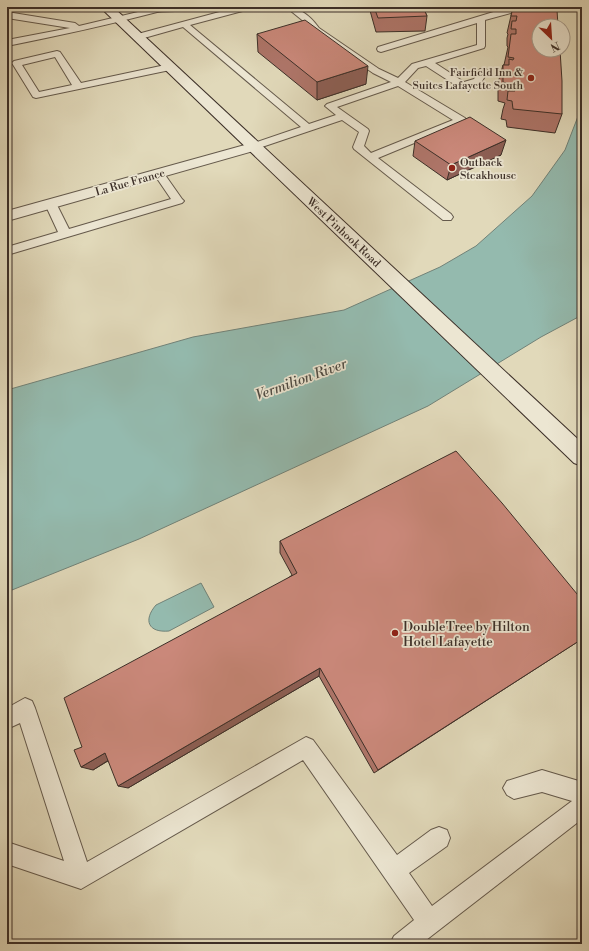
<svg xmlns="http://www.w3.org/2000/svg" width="589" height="951" viewBox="0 0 589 951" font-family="'Libre Bodoni',serif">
<rect width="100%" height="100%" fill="#e1d9ba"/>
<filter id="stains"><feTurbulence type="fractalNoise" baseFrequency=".005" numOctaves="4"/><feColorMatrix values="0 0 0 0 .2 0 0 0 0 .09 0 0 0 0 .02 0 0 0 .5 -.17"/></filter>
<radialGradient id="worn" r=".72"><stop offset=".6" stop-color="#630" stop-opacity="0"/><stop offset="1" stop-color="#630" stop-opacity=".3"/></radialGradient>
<g fill="#94baae" stroke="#718278">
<polygon points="582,106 582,315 541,337 428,406 139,539 7,592 7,390 193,337 344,310 440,267 476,246 532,196 565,150"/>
<path d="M 201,583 L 214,607 L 169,631 C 148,633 143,620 156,605 Z"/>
</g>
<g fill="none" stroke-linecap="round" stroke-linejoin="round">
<defs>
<g id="service">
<path d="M 159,7 L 187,7 C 181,13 166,10 157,12 C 107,25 57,36 7,46 L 7,40 L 70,28 L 7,18 L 7,12 L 75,23 L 79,26 Z"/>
<path d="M 238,7 L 251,7 L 250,9 L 190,25 L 309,124 L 336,115 L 325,106 L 327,104 L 391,82 L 373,73 L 313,32 L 307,24 L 286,7 C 300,7 311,17 319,28 L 379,69 L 398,78 L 412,64 L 477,45 L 477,23 L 381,52 L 378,51 L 377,49 L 378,47 L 510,7 L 518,7 L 518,11 L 485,20 L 485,46 L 484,48 L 435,63 L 464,82 L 474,79 L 480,69 L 486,69 L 488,71 L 481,83 L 463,89 L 460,88 L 426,66 L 418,68 L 405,82 L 465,118 L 466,120 L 465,122 L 378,158 L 451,214 L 453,217 L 451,220 L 443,220 L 354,149 L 353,147 L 359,132 L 342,120 L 256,149 L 248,149 L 247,147 L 248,145 L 301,127 L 183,27 L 137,40 L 133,37 L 134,35 ZM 398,86 L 453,120 L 371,153 L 364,146 L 369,131 L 368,129 L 337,107 Z"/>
<path d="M 57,51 L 60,52 L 81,83 L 170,64 L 175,67 L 170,70 L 36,98 L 33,97 L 12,63 L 14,61 ZM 55,57 L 72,85 L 39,92 L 22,65 Z"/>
<polygon points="159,171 163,172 182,199 184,201 182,203 7,255 7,247 58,232 45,204 47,201 55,201 69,229 171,199 154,174"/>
<polygon points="25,698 32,701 35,708 87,862 306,737 313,740 397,855 431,830 439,827 447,830 450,838 447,846 409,873 432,906 572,801 542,792 514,799 507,795 503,788 507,781 542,770 582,782 582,819 421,944 390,944 394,936 414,920 303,760 81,889 7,864 7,842 64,861 20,723 7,729 7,708"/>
</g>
<polygon id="minor" points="252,143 257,144 259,147 257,150 7,221 7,211"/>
<polygon id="secondary" points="100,7 113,7 582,443 582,466 574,463"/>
</defs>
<use href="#service" stroke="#655a4c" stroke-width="2"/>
<use href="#minor" stroke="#655a4c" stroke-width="2"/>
<use href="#secondary" stroke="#3c2f28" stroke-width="2"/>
<use href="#service" fill="#ece6d2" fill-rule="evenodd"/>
<use href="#minor" fill="#ece6d2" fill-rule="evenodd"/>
<use href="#secondary" fill="#ece6d2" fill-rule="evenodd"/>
</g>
<g fill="#ae7569" stroke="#3c2f28">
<polygon points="369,7 423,7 427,16 425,31 376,32"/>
<polygon points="513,7 562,114 555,133 507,127 506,120 501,119 503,109 505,103 498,101 498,83 503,65 504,65 508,47 507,46 507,38 508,34 507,33"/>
<polygon points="257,34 366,84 317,100 258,52"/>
<polygon points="415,141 501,155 447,180 413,156"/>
<polygon points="280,541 582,639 374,773 319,676 128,788 108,761 93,770 82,747 292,575 280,553"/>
</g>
<g fill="#8d5f55" stroke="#3c2f28">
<polygon points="368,66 366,84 317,100 317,82"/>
<polygon points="506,140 501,155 447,180 451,165"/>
<polygon points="320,668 319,676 128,788 118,786"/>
<polygon points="105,753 115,756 93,770 81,767"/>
</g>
<g fill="#ca887a" stroke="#3c2f28">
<polygon points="374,7 423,7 427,16 378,18"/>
<polygon points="513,7 553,7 554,9 557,10 558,26 539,26 539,50 560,50 562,81 562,114 513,109 512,101 507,100 508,91 515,91 513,85 503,82 503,65 509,65 509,59 513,60 514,58 508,57 511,34 516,34 516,29 511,29 512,21 516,21 517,16 511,16"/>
<polygon points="305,20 368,66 317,82 257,34"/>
<polygon points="470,117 506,140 451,165 415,141"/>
<polygon points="456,451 502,503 582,600 582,639 378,770 320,668 118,786 105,753 81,767 74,750 82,747 64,698 297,573 280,541"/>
</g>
<g fill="#8f2418" stroke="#ece6d2" stroke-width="1.5">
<circle cx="531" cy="78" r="4"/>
<circle cx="452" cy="168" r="4"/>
<circle cx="395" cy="633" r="4"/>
</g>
<g text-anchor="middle" stroke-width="3.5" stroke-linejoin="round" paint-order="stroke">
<g font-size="11" fill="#3c2f28" stroke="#ece6d2" text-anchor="end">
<text x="523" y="76">Fairfield Inn &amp;<tspan x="523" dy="13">Suites Lafayette South</tspan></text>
<text x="460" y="166" text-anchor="start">Outback<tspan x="460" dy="13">Steakhouse</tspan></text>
</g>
<g font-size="11" fill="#3c2f28" stroke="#ece6d2">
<text transform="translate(130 182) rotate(-16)" y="4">La Rue France</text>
<text transform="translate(344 232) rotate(43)" y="4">West Pinhook Road</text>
</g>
<g font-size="13" fill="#3c2f28" stroke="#ece6d2" text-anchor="start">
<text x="403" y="631">DoubleTree by Hilton<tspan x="403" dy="15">Hotel Lafayette</tspan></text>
</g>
<g font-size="14" font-style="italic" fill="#4e4b43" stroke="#ece6d2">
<text transform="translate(301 379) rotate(-20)" y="5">Vermilion River</text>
</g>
</g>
<rect width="589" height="951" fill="none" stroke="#e1d9ba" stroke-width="24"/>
<rect x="8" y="8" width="573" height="935" fill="none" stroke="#3c2f28" stroke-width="2"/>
<rect x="12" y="12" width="565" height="927" fill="none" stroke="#3c2f28"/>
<g transform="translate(551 38) rotate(155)"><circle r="19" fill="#ece6d2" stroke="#a69d8e"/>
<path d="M0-3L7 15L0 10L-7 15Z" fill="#8f2418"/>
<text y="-6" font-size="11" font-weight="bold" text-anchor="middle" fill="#3c2f28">N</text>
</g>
<rect width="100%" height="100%" filter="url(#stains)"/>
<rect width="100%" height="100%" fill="url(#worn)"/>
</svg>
